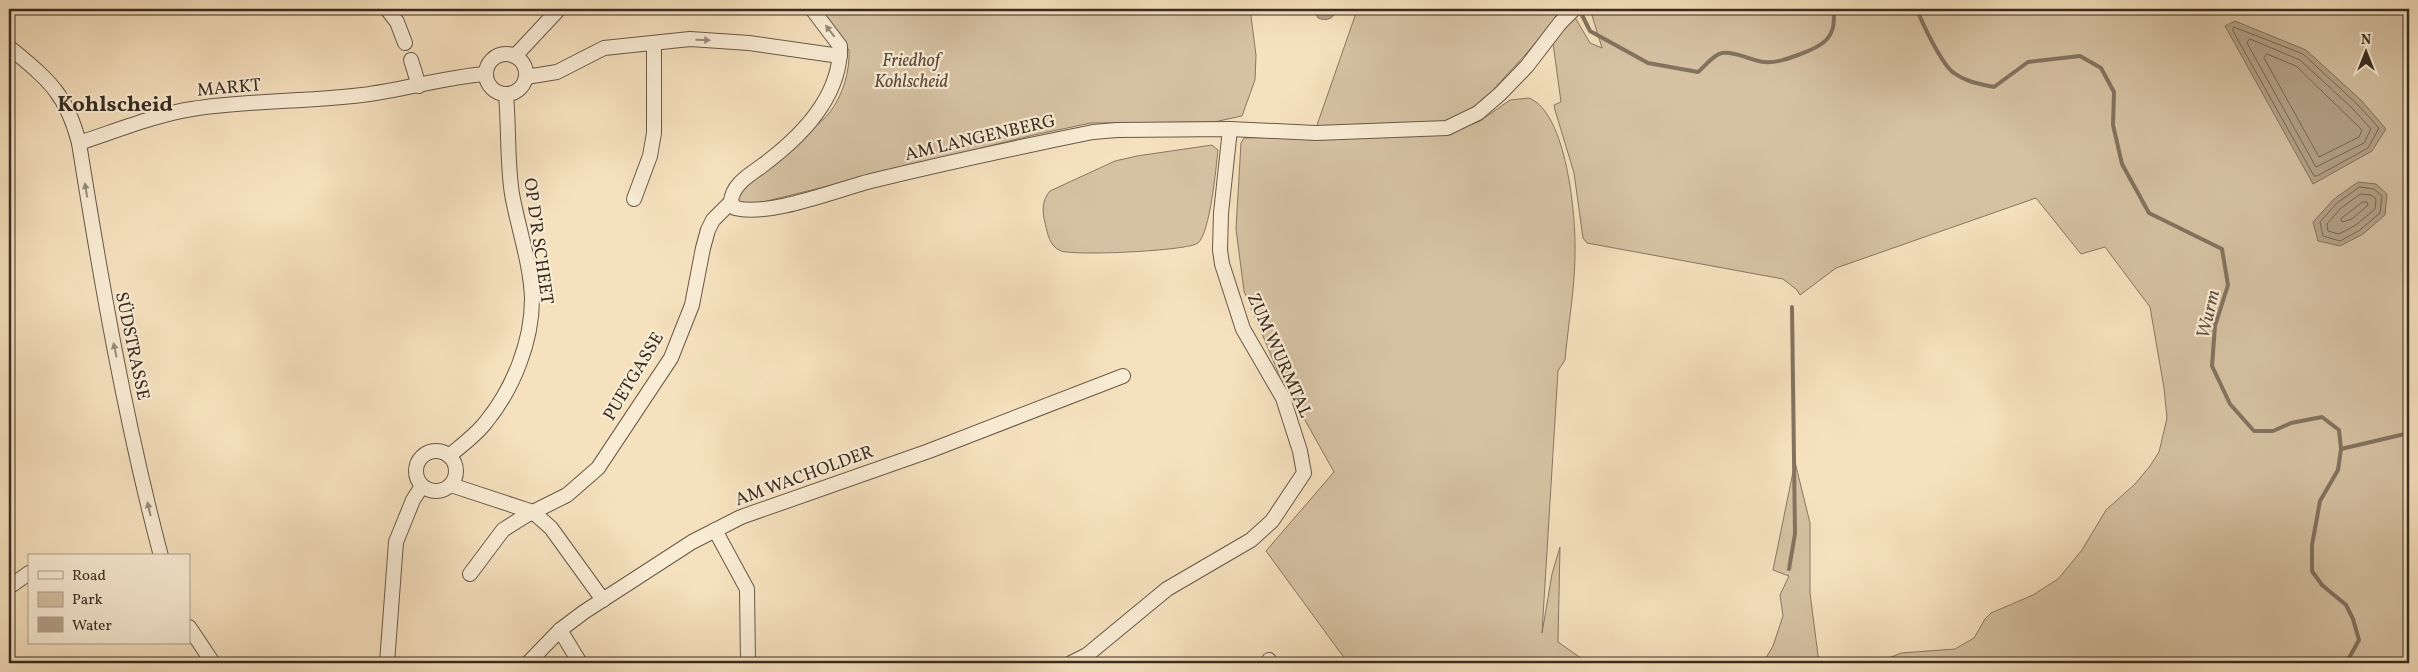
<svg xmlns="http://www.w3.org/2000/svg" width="2418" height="672" viewBox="0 0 2418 672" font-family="Vollkorn,serif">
<rect width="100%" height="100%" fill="#f6e1be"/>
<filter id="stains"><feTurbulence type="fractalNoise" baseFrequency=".004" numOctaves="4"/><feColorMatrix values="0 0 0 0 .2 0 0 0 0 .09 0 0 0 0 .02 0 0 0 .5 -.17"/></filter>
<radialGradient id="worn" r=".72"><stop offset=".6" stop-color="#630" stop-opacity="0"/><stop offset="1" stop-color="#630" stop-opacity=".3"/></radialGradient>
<g fill="#d6c2a3" stroke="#877762">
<path d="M 818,9 L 1250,9 L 1256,55 L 1255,80 L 1242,116 L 1214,122 L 1091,123 L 1034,135 L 763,202 L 745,204 L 738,202 C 738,183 814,133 830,112 C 843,95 850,71 849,50 Z"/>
<polygon points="1352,9 1564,9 1526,54 1492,91 1471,109 1447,122 1316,128 1355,16"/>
<polygon points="1590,9 2409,9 2409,663 1877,663 1901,653 1955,649 1974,638 1985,619 1991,613 2033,595 2058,579 2082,550 2106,510 2135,484 2150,466 2159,452 2167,418 2164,388 2150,307 2105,247 2081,254 2036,198 1836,268 1800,295 1797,290 1783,279 1587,243 1583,238 1574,173 1555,110 1554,105 1561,102 1553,43 1573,14 1590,43 1602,48"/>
<path d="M 1529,98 C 1567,113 1576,217 1575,253 C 1575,289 1568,325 1565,360 L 1558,371 L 1542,633 L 1552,574 L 1560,547 L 1558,642 L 1588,663 L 1348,663 L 1266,551 L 1334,472 L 1278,372 L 1244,291 L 1236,229 L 1241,143 L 1244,138 L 1448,134 L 1480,121 L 1510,100 Z"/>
<path d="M 1212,145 L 1218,150 C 1216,168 1210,233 1198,243 C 1188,251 1075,256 1061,251 C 1049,246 1048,234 1045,223 C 1042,211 1042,200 1050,191 L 1115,161 L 1137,156 Z"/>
<polygon points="1795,462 1810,523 1810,593 1819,663 1763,663 1773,646 1783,616 1780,595 1789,576 1773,570"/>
</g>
<g fill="#b5a389" stroke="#837360">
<path d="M 1313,9 L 1336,9 C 1335,18 1327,22 1318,18 Z"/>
<polygon points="2235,21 2306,50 2361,100 2386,129 2372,151 2313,184 2225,26"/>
<polygon points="2358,182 2376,184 2387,194 2385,215 2363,234 2340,246 2318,241 2313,222 2334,199"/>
</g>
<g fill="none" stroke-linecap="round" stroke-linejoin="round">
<g stroke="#766856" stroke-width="1">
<polygon points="2234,27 2303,54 2357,104 2379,128 2368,148 2317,176 2314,176 2233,31"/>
<polygon points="2250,39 2300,60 2352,108 2371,129 2364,143 2316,167 2247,43"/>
<polygon points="2267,54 2296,66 2362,130 2359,137 2319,157 2264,58"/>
<polygon points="2360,187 2374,189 2382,196 2380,213 2360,230 2340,241 2323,236 2320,222 2337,203"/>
<polygon points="2361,194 2371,195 2376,199 2375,209 2356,225 2339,234 2328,231 2327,224 2341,208"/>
<polygon points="2363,202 2367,202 2368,205 2352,219 2342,222 2341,219"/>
</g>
<g stroke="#837360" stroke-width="4">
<path d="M 1579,9 L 1590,31 L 1648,63 L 1698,72 C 1704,67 1714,54 1722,53 C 1737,51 1750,61 1764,62 C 1776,63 1787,59 1798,55 C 1823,46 1838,38 1833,9"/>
<path d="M 1917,9 C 1922,23 1942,65 1954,73 C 1966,82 1980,84 1994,87 L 2028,62 L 2080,56 L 2101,68 L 2114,92 L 2113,125 L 2122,164 L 2149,213 L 2222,249 L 2228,285 L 2215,326 L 2212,366 L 2230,404 L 2254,431 L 2273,431 L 2291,423 L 2322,417 L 2339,430 L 2341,449 L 2338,470 L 2320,501 L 2312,545 L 2312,571 L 2322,585 L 2346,605 L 2353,619 L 2359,640 L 2349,658 L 2339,663"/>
<polyline points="2341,449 2409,433"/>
<polyline points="1789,569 1795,534 1792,307"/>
</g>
<defs>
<g id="minor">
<polyline points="387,9 397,22 405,43"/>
<path d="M 812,9 L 840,46 C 841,97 801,137 763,165 C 750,175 732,184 731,202 L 735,208 C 769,217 836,190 871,181 C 945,163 1019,147 1093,132 L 1117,130 L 1230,129 L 1316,133 L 1447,128 L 1478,113 L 1500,94 L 1527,66 L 1560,23 L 1574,9"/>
<path d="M 9,47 C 47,79 66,92 79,143 C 101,281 125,420 161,556"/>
<circle cx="506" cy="74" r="20"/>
<polyline points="515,56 559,9"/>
<polyline points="411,60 419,86"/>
<polyline points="526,77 557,72 604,48 690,39 749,43 840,56"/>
<path d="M 79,143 C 113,132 158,114 192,109 C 248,100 306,102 362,95 C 404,90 444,77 486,74"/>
<polyline points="634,199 650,156 654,133 654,43"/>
<circle cx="436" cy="471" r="20"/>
<path d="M 449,456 C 462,445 476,435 486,422 C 513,389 532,342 532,299 C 531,264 518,228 512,194 C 507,162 509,127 506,95"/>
<polyline points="451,485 533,512 551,528 603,600"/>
<polyline points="715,530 747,589 748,663"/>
<polyline points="470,574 503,530 525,516 567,495 598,468 671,358 692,305 703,248 708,230 713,220 731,202"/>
<polyline points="9,587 29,573"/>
<polyline points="189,627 213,663"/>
<polyline points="560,630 580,663"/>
<polyline points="1269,660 1270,663"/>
<polyline points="387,663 396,542 413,500 422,486"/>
<polyline points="528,663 560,630 584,612 692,542 741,517 929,451 1123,376"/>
<polyline points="1071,663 1087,655 1167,589 1251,540 1272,521 1304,473 1300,451 1283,398 1243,329 1222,264 1220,250 1221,213 1230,129"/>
</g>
</defs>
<use href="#minor" stroke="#685949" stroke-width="16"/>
<use href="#minor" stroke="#f9ecd5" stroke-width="14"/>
</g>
<defs><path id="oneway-solid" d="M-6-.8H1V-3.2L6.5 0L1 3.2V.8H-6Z" transform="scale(1.25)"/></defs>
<g fill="#988c7c">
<use href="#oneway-solid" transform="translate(830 31) rotate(-128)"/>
<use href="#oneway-solid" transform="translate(703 40) rotate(2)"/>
<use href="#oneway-solid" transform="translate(86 190) rotate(-99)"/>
<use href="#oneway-solid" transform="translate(115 350) rotate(-102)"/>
<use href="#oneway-solid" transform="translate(149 509) rotate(-103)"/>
</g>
<g text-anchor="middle" stroke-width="4.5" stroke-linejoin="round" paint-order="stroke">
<g font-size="18" font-style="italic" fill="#584a3c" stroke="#f9ecd5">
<text x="911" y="66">Friedhof<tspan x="911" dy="21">Kohlscheid</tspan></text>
</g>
<g font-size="18" fill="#382c22" stroke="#f9ecd5">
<text transform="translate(229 87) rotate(-5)" y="6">MARKT</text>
<text transform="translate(980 137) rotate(-13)" y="6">AM LANGENBERG</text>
<text transform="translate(539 241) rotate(82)" y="6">OP D’R SCHEET</text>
<text transform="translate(133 346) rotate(78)" y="6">SÜDSTRASSE</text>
<text transform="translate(1280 355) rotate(66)" y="6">ZUM WURMTAL</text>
<text transform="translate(633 376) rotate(-59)" y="6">PUETGASSE</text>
<text transform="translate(804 475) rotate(-20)" y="6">AM WACHOLDER</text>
</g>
<g font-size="19" font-style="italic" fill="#5e5041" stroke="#f9ecd5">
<text transform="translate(2207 314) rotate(-77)" y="7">Wurm</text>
</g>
<g font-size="22" font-weight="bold" fill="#382c22" stroke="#f9ecd5">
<text x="115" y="111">Kohlscheid</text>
</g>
</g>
<rect width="2418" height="672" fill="none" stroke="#f6e1be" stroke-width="30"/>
<rect x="10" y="10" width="2398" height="652" fill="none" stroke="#382c22" stroke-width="2.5"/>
<rect x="15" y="15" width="2388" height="642" fill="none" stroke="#382c22"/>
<rect x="28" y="554" width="162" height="90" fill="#f9ecd5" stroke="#ac9f8d"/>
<rect x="38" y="571" width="25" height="8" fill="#f9ecd5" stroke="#ac9f8d"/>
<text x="72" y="580" font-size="15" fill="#382c22">Road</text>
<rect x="38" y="592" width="25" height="15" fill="#d6c2a3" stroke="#ac9f8d"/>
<text x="72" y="604" font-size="15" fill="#382c22">Park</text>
<rect x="38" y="617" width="25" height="15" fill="#b5a389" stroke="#ac9f8d"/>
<text x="72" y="630" font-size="15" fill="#382c22">Water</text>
<g transform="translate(2366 52)" stroke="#f9ecd5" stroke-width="4" paint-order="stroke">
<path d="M0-4L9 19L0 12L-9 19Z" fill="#382c22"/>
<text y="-8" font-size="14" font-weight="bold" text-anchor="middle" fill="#382c22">N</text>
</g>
<rect width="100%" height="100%" filter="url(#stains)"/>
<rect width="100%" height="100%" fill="url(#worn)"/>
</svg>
